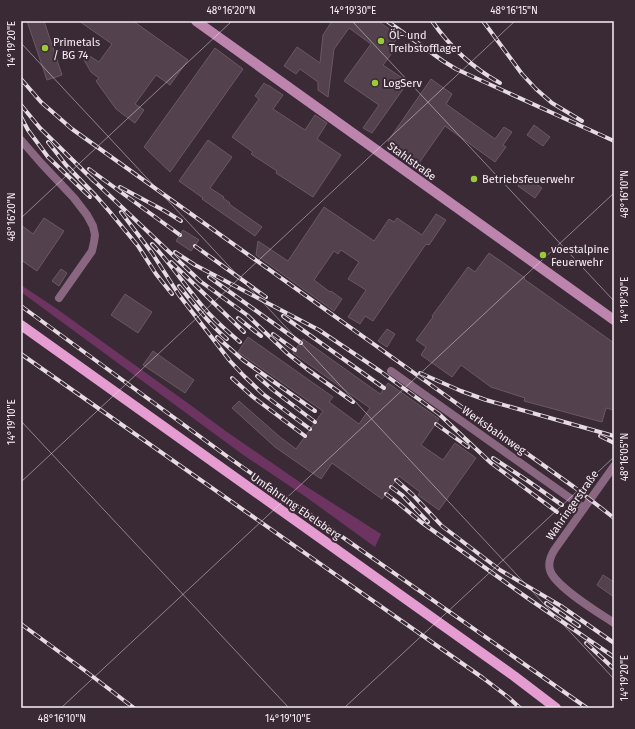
<svg xmlns="http://www.w3.org/2000/svg" width="635" height="729" viewBox="0 0 635 729" font-family="'Fira Sans',sans-serif">
<rect width="100%" height="100%" fill="#3a2a36"/>
<polygon fill="#6e3461" points="21,285 57,309 189,404 227,432 304,485 381,534 375,547 306,497 242,454 21,292"/>
<g fill="#53424e" stroke="#6a5965">
<polygon points="27,21 44,21 62,75 47,80"/>
<polygon points="79,21 133,21 188,60 170,85 156,75 135,104 144,110 135,123 116,109 96,81 99,78 91,72 84,60 88,55 99,62 112,44"/>
<polygon points="332,21 378,21 399,36 391,46 395,49 383,65 408,82 372,133 363,128 379,105 344,81 371,44 349,28 334,49 328,97 318,90 318,82 300,69 296,74 284,66 297,47 320,63 323,35"/>
<polygon points="215,48 243,69 170,172 144,147"/>
<polygon points="431,79 452,94 446,104 495,139 504,127 512,132 503,145 506,147 495,162 445,126 419,163 388,141"/>
<polygon points="264,83 268,86 268,85 283,95 273,109 305,130 315,115 327,123 317,139 341,155 313,197 276,173 277,171 251,154 253,152 232,137 259,99 255,96"/>
<polygon points="534,125 550,137 543,146 527,135"/>
<polygon points="208,140 232,157 210,188 224,197 223,198 230,203 229,204 262,227 255,236 202,199 203,198 179,181"/>
<polygon points="525,176 542,188 535,198 518,186"/>
<polygon points="324,207 374,241 389,219 394,222 397,218 422,235 436,214 446,220 429,245 426,244 373,321 365,316 360,324 348,317 366,290 348,279 359,262 341,250 338,254 334,251 314,280 330,292 331,291 342,299 334,311 256,255 258,241 288,261"/>
<polygon points="44,218 64,231 37,271 21,260 21,225 33,234"/>
<polygon points="183,230 199,240 191,251 176,241"/>
<polygon points="489,253 525,278 524,279 614,343 614,410 606,408 602,422 524,401 525,398 491,387 461,365 452,377 421,355 426,347 416,340 433,317 432,316 468,267 475,272"/>
<polygon points="61,269 67,273 59,286 52,281"/>
<polygon points="125,294 152,312 138,333 111,315"/>
<polygon points="387,329 395,334 387,347 378,341"/>
<polygon points="248,337 333,397 329,402 359,424 370,408 293,353 295,350 303,339 380,394 388,383 439,419 421,445 443,460 455,443 476,458 439,510 418,495 420,492 399,476 382,499 332,463 321,479 275,447 232,408 239,401 280,437 296,449 323,411 238,352"/>
<polygon points="153,351 194,380 185,393 143,365"/>
<polygon points="603,575 614,582 614,597 597,585"/>
</g>
<g fill="none" stroke-linecap="round" stroke-linejoin="round">
<g stroke="#8a6781" stroke-width="8">
<polyline points="21,140 41,163 74,198 87,215 93,226 95,235 94,242 92,251 59,298"/>
<polyline points="391,371 584,508"/>
<path d="M 614,466 L 555,549 C 551,555 548,563 550,570 C 554,586 599,613 614,623"/>
</g>
<polyline stroke="#bd85ae" stroke-width="10" points="196,21 614,320"/>
<polyline stroke="#e49cd1" stroke-width="10" points="21,325 514,676 556,708"/>
<defs>
<g id="rail">
<polyline points="387,21 443,61 456,69 614,141"/>
<path d="M 432,21 C 450,47 473,68 500,83"/>
<polyline points="483,21 522,74 536,89 552,103 582,121"/>
<polyline points="21,79 41,102 72,129 574,487 614,518"/>
<polyline points="21,105 40,128 94,181"/>
<polyline points="21,117 28,130 48,157 90,197"/>
<polyline points="48,142 66,165 96,196 110,212 138,246 156,274 172,294"/>
<polyline points="89,169 180,235"/>
<polyline points="91,178 200,281 247,315 288,354 307,369 353,402"/>
<polyline points="120,187 165,211 181,221"/>
<polyline points="121,212 152,253 179,295 230,361 244,376 263,394 310,429"/>
<path d="M 152,244 C 171,264 186,287 204,308 C 215,321 227,331 240,342"/>
<polyline points="195,246 266,297"/>
<polyline points="175,252 195,265 319,330 380,371 439,414 491,463 557,512"/>
<polyline points="171,262 244,332"/>
<polyline points="209,277 301,343"/>
<path d="M 179,286 C 194,304 208,323 227,339"/>
<polyline points="21,306 228,457 587,708"/>
<polyline points="283,316 384,388"/>
<polyline points="238,318 261,336"/>
<polyline points="273,334 295,350"/>
<polyline points="217,337 243,360 315,411"/>
<polyline points="21,354 483,678 508,697 520,708"/>
<polyline points="420,373 461,391 486,400 614,436"/>
<polyline points="257,376 273,390 315,422"/>
<polyline points="232,378 253,397 305,436"/>
<polyline points="436,424 468,447"/>
<polyline points="600,436 614,443"/>
<polyline points="493,458 528,481 562,505"/>
<polyline points="396,480 413,495 442,526 500,570 561,606 614,643"/>
<polyline points="391,487 402,495 428,522"/>
<polyline points="386,494 398,503 421,522 526,597 614,657"/>
<polyline points="546,603 579,626"/>
<polyline points="21,624 84,670 134,708"/>
<polyline points="586,643 613,668"/>
</g>
</defs>
<use href="#rail" stroke="#e6dbe2" stroke-width="4"/>
<use href="#rail" stroke="#3a2a36" stroke-width="2.5" stroke-dasharray="8" stroke-linecap="butt"/>
</g>
<path fill="none" stroke="#faeff6" stroke-width="1" stroke-opacity="0.45" d="M 352,21 L 614,301M 21,43 L 614,679M 21,218 L 232,21M 21,421 L 289,708M 21,482 L 515,21M 61,708 L 614,193M 344,708 L 614,457"/>
<g fill="#9acb35" stroke="#3a2a36" stroke-width="1.5">
<circle cx="381" cy="41" r="4"/>
<circle cx="45" cy="48" r="4"/>
<circle cx="375" cy="83" r="4"/>
<circle cx="474" cy="179" r="4"/>
<circle cx="543" cy="255" r="4"/>
</g>
<g text-anchor="middle" stroke-width="4" stroke-linejoin="round" paint-order="stroke">
<g font-size="11" fill="#faeff6" stroke="#3a2a36" text-anchor="start">
<text x="389" y="39">Öl- und<tspan x="389" dy="13">Treibstofflager</tspan></text>
<text x="53" y="46">Primetals<tspan x="53" dy="13">/ BG 74</tspan></text>
<text x="383" y="87">LogServ</text>
<text x="482" y="183">Betriebsfeuerwehr</text>
<text x="551" y="253">voestalpine<tspan x="551" dy="13">Feuerwehr</tspan></text>
</g>
<g font-size="11" fill="#faeff6" stroke="#3a2a36">
<text transform="translate(412 161) rotate(36)" y="4">Stahlstraße</text>
<text transform="translate(494 430) rotate(35)" y="4">Werksbahnweg</text>
<text transform="translate(572 505) rotate(-55)" y="4">Wahringerstraße</text>
<text transform="translate(296 506) rotate(35)" y="4">Umfahrung Ebelsberg</text>
</g>
</g>
<rect width="635" height="729" fill="none" stroke="#3a2a36" stroke-width="44"/>
<rect x="22" y="22" width="591" height="685" fill="none" stroke="#faeff6" stroke-width="1.5"/>
<g font-size="10" text-anchor="middle" fill="#faeff6">
<text x="231" y="14">48°16'20"N</text>
<text x="353" y="14">14°19'30"E</text>
<text x="514" y="14">48°16'15"N</text>
<text transform="translate(11 44) rotate(-90)" y="4">14°19'20"E</text>
<text transform="translate(624 194) rotate(-90)" y="4">48°16'10"N</text>
<text transform="translate(11 217) rotate(-90)" y="4">48°16'20"N</text>
<text transform="translate(624 300) rotate(-90)" y="4">14°19'30"E</text>
<text transform="translate(11 422) rotate(-90)" y="4">14°19'10"E</text>
<text transform="translate(624 457) rotate(-90)" y="4">48°16'05"N</text>
<text transform="translate(624 678) rotate(-90)" y="4">14°19'20"E</text>
<text x="62" y="722">48°16'10"N</text>
<text x="288" y="722">14°19'10"E</text>
</g>
</svg>
